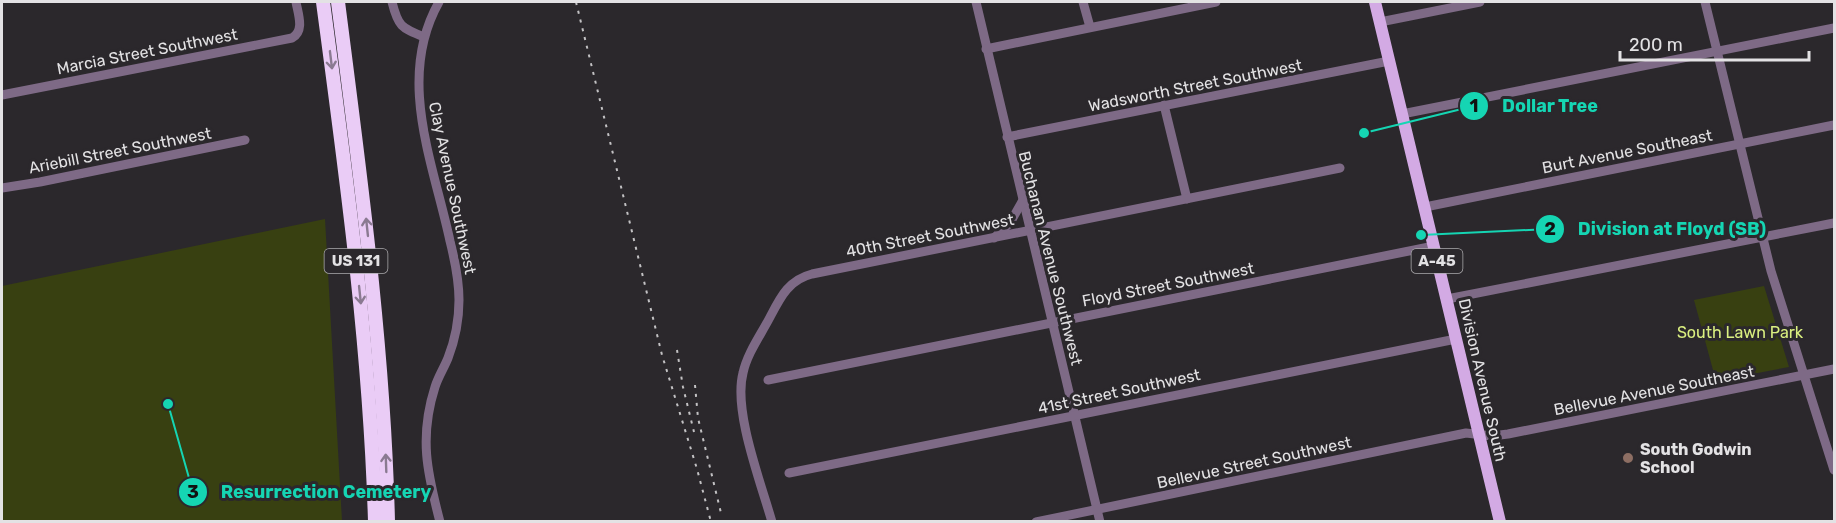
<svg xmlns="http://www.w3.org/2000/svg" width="1836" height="523" viewBox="0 0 1836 523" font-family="Rubik,sans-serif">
<rect width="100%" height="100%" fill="#2b282c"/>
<g fill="#384011">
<polygon points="325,219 342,521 2,521 2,286"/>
<polygon points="1764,286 1789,367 1716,381 1694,300"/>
</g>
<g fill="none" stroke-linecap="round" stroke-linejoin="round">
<g stroke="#7e6a86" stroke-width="9">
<path d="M 392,2 C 398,26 401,28 424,37"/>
<path d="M 439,2 C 396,78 433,162 450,241 C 455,261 459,280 459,300 C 459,319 455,340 448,358 C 444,368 438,377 435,387 C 419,437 427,472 440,522"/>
<polyline points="976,2 1100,522"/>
<polyline points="1083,2 1090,27"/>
<polyline points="1705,2 1771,271 1834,470"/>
<polyline points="1380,22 1480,2"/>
<polyline points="986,49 1216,2"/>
<path d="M 2,95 L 292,38 C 305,31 298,14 296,2"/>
<polyline points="1164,105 1187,199"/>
<polyline points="1402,114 1834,28"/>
<polyline points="1007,137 1389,61"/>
<polyline points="2,188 40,182 245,140"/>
<polyline points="1425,207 1834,125"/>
<polyline points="994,238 1010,223 1023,200"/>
<polyline points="1447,299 1834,223"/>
<polyline points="768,380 1434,246"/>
<polyline points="789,473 1456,339"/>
<path d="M 772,522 C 761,483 733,411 743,373 C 747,354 760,336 769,319 C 780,298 788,280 812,274 L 1340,168"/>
<polyline points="1036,522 1466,433 1492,436 1508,434 1834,369"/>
</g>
<polyline stroke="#d3aae4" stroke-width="12" points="1375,2 1500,522"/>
<g stroke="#eaccf6" stroke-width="14">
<path d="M 323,2 C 346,175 370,347 375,522"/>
<path d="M 338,2 C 360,174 384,347 388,522"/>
</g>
<g stroke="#c3c2c4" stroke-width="2" stroke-dasharray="3 6" stroke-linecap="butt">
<polyline points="576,2 662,355 697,469 711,522"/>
<polyline points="677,350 683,387 694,432"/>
<polyline points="695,385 698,418 721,513"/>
</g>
</g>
<defs><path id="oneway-shaft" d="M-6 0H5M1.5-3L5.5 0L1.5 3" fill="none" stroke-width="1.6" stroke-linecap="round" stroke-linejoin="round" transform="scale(1.5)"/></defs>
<g stroke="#8a7a91">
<use href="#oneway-shaft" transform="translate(331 60) rotate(83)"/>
<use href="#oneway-shaft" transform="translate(367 227) rotate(-96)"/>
<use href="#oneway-shaft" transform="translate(360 295) rotate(84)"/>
<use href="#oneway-shaft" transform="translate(386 463) rotate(-92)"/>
</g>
<circle fill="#8d6e63" stroke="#2b282c" stroke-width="2" cx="1628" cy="458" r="6"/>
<g text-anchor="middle" stroke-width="6" stroke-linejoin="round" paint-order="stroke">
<g fill="#2b282c" stroke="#acaaad" stroke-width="1.5">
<rect x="324.5" y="249" width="63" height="24" rx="4.5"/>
<rect x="1411.5" y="249" width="51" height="24" rx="4.5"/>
</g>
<g font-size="15" font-weight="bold" fill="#e3e2e4">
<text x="356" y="266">US 131</text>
<text x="1437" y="266">A-45</text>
</g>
<g font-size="16" fill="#e3e2e4" stroke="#2b282c">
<text transform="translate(147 51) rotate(-11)" y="6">Marcia Street Southwest</text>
<text transform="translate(1195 85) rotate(-11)" y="6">Wadsworth Street Southwest</text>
<text transform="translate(120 150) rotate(-11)" y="6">Ariebill Street Southwest</text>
<text transform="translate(1627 151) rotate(-11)" y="6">Burt Avenue Southeast</text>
<text transform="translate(453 188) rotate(78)" y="6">Clay Avenue Southwest</text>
<text transform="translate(930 235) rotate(-11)" y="6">40th Street Southwest</text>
<text transform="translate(1051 258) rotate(76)" y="6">Buchanan Avenue Southwest</text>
<text transform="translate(1168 284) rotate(-11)" y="6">Floyd Street Southwest</text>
<text transform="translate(1483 380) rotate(77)" y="6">Division Avenue South</text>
<text transform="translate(1654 390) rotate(-11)" y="6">Bellevue Avenue Southeast</text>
<text transform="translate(1119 391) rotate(-12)" y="6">41st Street Southwest</text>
<text transform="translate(1254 462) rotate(-12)" y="6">Bellevue Street Southwest</text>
</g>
<g font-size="16" fill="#daef80" stroke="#2b282c">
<text x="1740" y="338">South Lawn Park</text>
</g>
<g font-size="16" font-weight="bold" fill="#e3e2e4" stroke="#2b282c" text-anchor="start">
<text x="1640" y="455">South Godwin<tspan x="1640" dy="18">School</tspan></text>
</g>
</g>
<path fill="none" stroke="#15d5b3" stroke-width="2" d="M1364 133L1474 106M1421 235L1550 229M168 404L193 492"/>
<g fill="#15d5b3" stroke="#2b282c" stroke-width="2">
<circle cx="1364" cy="133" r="6"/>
<circle cx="1421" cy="235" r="6"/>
<circle cx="168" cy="404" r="6"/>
<circle cx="1474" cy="106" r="15"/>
<circle cx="1550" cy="229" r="15"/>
<circle cx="193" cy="492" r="15"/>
</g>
<g font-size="18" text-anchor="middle" font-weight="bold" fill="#111">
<text x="1474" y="112">1</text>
<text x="1550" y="235">2</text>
<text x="193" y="498">3</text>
</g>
<g font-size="18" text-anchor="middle" font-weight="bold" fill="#15d5b3" stroke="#2b282c" stroke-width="6" stroke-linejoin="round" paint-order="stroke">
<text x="1550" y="112">Dollar Tree</text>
<text x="1672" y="235">Division at Floyd (SB)</text>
<text x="326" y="498">Resurrection Cemetery</text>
</g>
<rect width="1836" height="523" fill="none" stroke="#e3e2e4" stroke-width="6"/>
<path d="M1620 51v9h189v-9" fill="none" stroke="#e3e2e4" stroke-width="3"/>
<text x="1629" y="51" font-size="18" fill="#e3e2e4" stroke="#2b282c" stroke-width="4.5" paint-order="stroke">200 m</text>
</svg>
